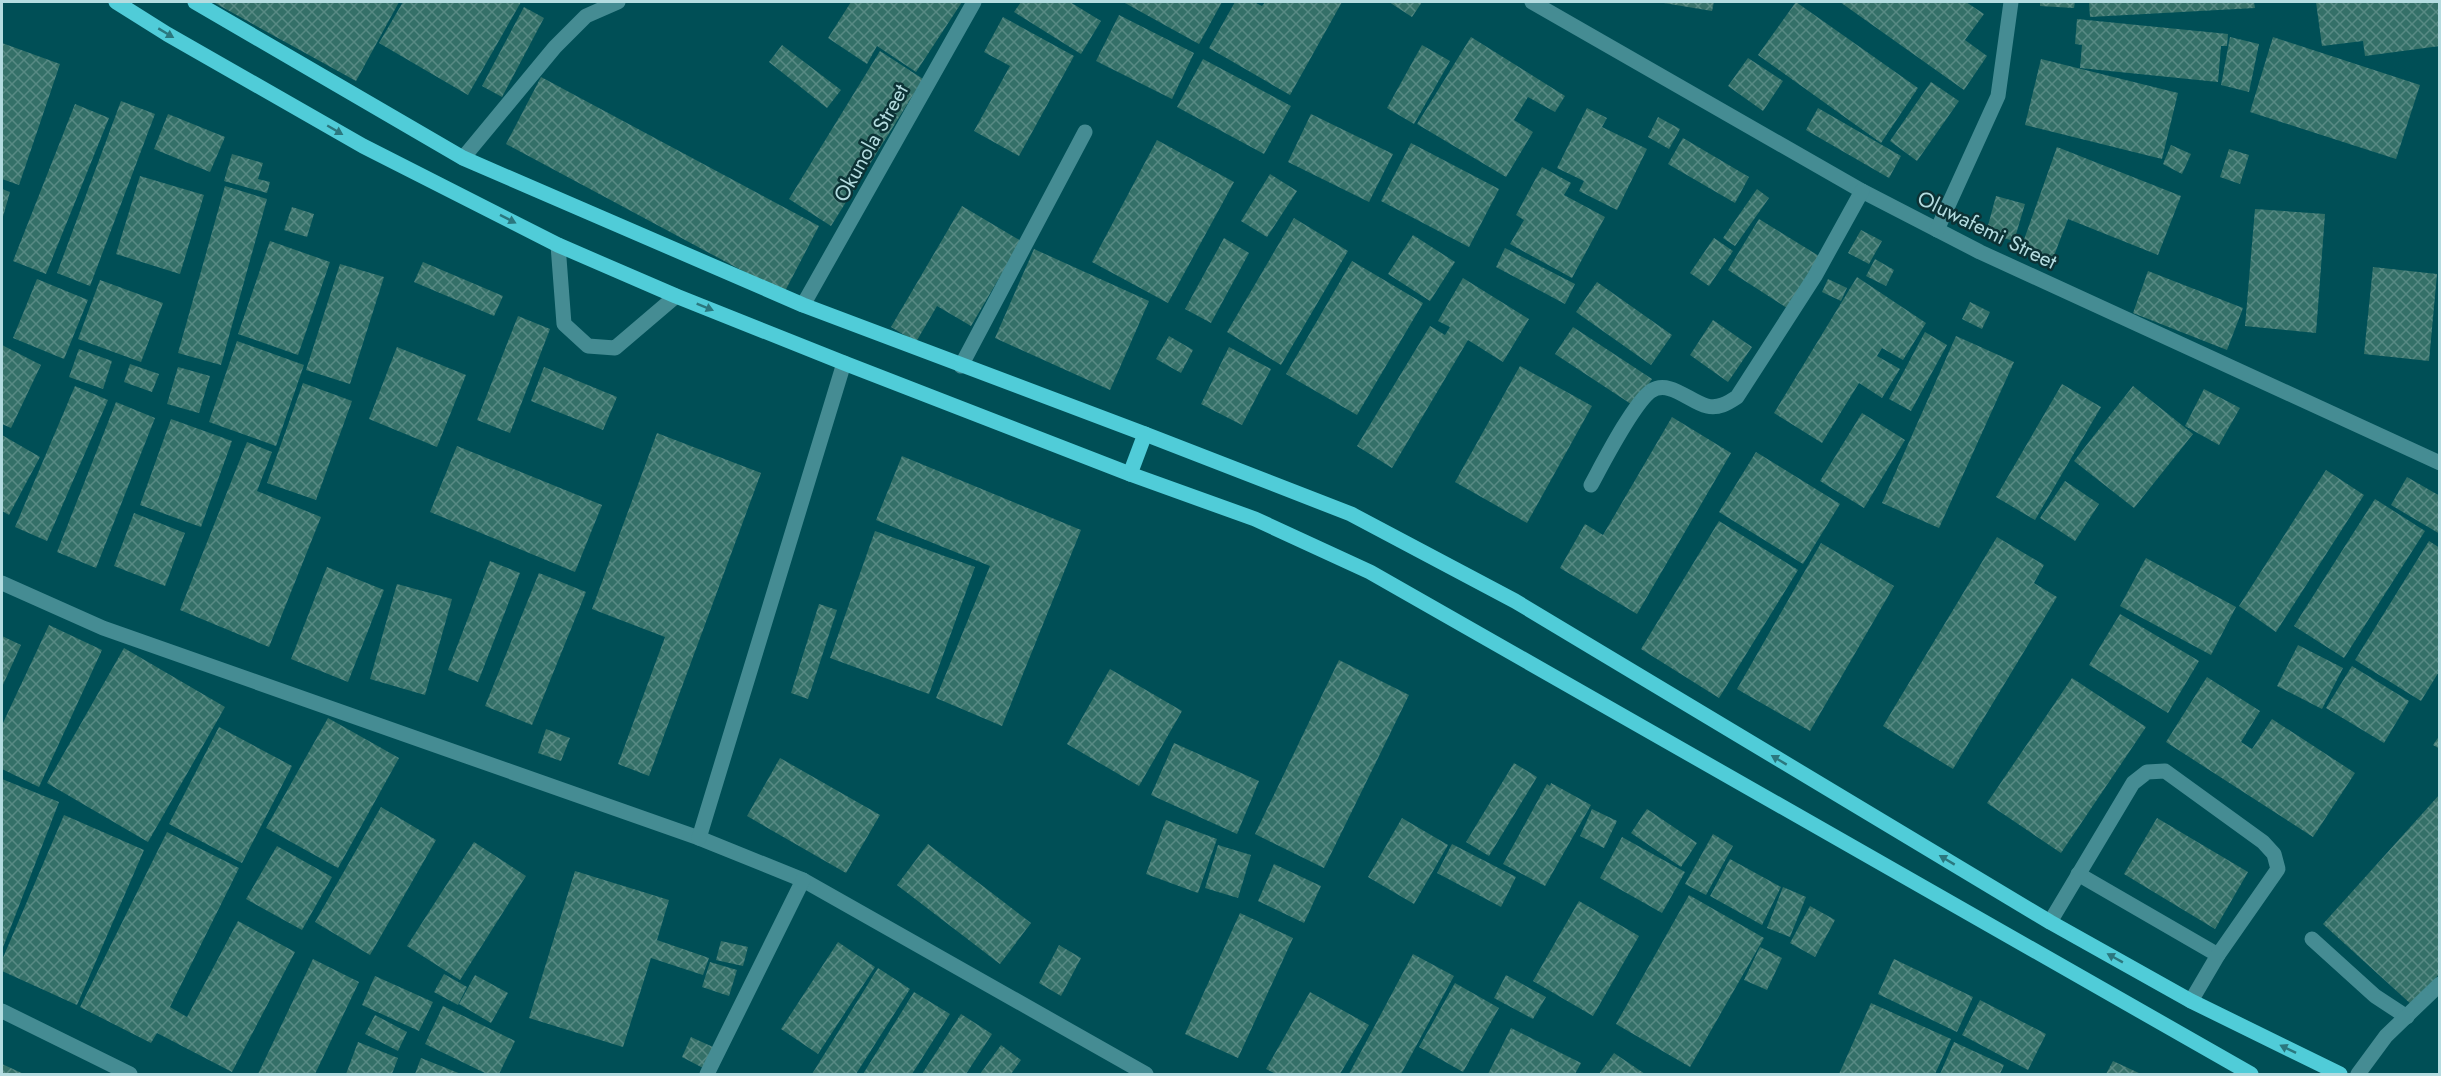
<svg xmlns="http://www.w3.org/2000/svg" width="2441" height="1076" viewBox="0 0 2441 1076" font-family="Jost,sans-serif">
<defs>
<pattern id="building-cross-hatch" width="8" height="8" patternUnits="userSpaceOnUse" patternTransform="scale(1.5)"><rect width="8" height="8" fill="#347068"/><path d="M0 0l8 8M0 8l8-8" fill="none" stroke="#588a84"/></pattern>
</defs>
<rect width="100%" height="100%" fill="#004f56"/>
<g fill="url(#building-cross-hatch)">
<polygon points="213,2 399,2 356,81"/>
<polygon points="403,2 521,2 468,95 379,43"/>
<polygon points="851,2 962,2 916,72 877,46 867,64 828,38"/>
<polygon points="1021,2 1070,2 1101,21 1081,54 1014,12"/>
<polygon points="1126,2 1222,2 1199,44 1125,3"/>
<polygon points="1235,2 1254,2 1262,6 1265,2 1342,2 1290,95 1209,48"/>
<polygon points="1389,2 1422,2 1412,17"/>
<polygon points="1658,2 1714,2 1712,11"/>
<polygon points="1796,2 1918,88 1881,143 1758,55"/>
<polygon points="1840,2 1966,2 1984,14 1965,40 1987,56 1964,90"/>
<polygon points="2040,2 2075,2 2074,8 2040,6"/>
<polygon points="2089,2 2254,2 2255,8 2090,17"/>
<polygon points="2316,2 2440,2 2440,46 2365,56 2363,41 2322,46"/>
<polygon points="524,7 544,18 502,97 482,86"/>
<polygon points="1119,15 1194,53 1172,99 1096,61"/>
<polygon points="1003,17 1074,56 1019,156 974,131 1010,66 984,52"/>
<polygon points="2077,19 2228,34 2227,46 2221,46 2218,82 2080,68 2082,45 2075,44"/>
<polygon points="1471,37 1565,96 1555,112 1528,97 1514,120 1533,132 1506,177 1417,124"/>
<polygon points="2230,37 2259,44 2249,92 2221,85"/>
<polygon points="2273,37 2420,85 2396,159 2250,112"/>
<polygon points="2,43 60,64 19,185 2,179"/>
<polygon points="782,45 841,90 827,108 769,62"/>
<polygon points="1422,45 1450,61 1414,124 1387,108"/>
<polygon points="880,51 923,79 831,226 789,199"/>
<polygon points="1748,58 1783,81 1763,111 1728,86"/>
<polygon points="1203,59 1291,106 1264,154 1177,107"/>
<polygon points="2041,59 2178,93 2162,159 2025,125"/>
<polygon points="541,77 819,226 784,293 506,144"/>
<polygon points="1931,82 1959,101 1917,161 1890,141"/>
<polygon points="121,101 155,114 90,286 57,273"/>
<polygon points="75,104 109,118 46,274 13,261"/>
<polygon points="1587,108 1607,118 1602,127 1647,149 1617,210 1579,191 1584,181 1557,168"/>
<polygon points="1818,108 1901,156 1889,178 1806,130"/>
<polygon points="168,114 225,137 210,172 154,149"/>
<polygon points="1311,114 1393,154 1369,202 1288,162"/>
<polygon points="1658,117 1680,129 1669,149 1648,137"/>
<polygon points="1683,138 1749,177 1735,203 1668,164"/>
<polygon points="1157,140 1234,182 1168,303 1092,262"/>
<polygon points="1411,143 1499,189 1469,247 1381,201"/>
<polygon points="2171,145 2191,154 2182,174 2163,164"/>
<polygon points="2057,147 2181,196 2158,255 2068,219 2052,261 2021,248"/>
<polygon points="2229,149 2249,155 2240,184 2220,177"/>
<polygon points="232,154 263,163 258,179 270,182 267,193 224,181"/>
<polygon points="1542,167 1571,183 1564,195 1605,217 1572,278 1510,244 1524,220 1516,215"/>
<polygon points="1270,174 1297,191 1267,237 1241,221"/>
<polygon points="140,176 204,195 180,274 116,254"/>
<polygon points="225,186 267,199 221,365 178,353"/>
<polygon points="2,189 10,192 2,220"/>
<polygon points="1757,189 1769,198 1735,246 1723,238"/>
<polygon points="1996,196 2025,204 2014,241 1986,233"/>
<polygon points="962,206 1021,241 971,326 937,306 916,342 891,327"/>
<polygon points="292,207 314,214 307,237 284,230"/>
<polygon points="2255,209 2325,214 2316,333 2245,326"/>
<polygon points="1294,218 1348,251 1281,365 1227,332"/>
<polygon points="1759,219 1819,256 1787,308 1728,270"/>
<polygon points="1861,230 1882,241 1869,264 1848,253"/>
<polygon points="1413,235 1455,262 1430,301 1388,274"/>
<polygon points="1224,238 1249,253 1211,323 1185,309"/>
<polygon points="1714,238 1733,251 1709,286 1690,273"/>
<polygon points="270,241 330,262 298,355 238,334"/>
<polygon points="1505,248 1575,284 1565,304 1496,267"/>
<polygon points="1034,249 1149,301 1110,390 995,338"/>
<polygon points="1875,259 1894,270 1886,286 1866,276"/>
<polygon points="1352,261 1423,303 1357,415 1286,374"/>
<polygon points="423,262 503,296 494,316 414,282"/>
<polygon points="340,264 384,277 350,384 306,370"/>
<polygon points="2373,267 2437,274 2429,361 2364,354"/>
<polygon points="2148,271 2243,308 2227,350 2133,313"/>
<polygon points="1857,277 1926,323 1903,360 1882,348 1877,356 1900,369 1882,398 1859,383 1822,443 1774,413"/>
<polygon points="1463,278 1529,319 1503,362 1468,340 1392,468 1357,446 1430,326 1445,335 1450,327 1438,321"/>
<polygon points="37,279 88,300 64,359 13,338"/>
<polygon points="1828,279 1847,288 1841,301 1822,292"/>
<polygon points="100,280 163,303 141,362 78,339"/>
<polygon points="1597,282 1672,335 1651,365 1576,312"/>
<polygon points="1970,302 1990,312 1982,329 1962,319"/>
<polygon points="518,316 550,329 510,433 477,420"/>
<polygon points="1713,320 1752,347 1728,382 1690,355"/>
<polygon points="1573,327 1652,379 1634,406 1555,354"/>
<polygon points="1925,332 1947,345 1911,411 1889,399"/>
<polygon points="1169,336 1193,350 1181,373 1156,359"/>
<polygon points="1956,336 2014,362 1939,528 1882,503"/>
<polygon points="237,341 304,365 276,446 209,422"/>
<polygon points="2,345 41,365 11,428 2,424"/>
<polygon points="397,347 466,375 437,447 369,419"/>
<polygon points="1229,347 1271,369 1242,425 1201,404"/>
<polygon points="79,349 112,361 103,389 69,377"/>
<polygon points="130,364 159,374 152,392 124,382"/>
<polygon points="1520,366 1592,406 1527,523 1455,482"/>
<polygon points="178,367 210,376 199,413 167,404"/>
<polygon points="544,367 617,397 603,430 531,401"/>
<polygon points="303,383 352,401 316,500 267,483"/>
<polygon points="2062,384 2101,407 2035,520 1996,497"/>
<polygon points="75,386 108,400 47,541 15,527"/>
<polygon points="2133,386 2193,434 2134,508 2074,461"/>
<polygon points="2204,389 2240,408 2219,445 2185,426"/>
<polygon points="116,402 155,418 96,568 57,552"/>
<polygon points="1862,413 1905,440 1864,508 1820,481"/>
<polygon points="1672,417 1731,453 1637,614 1560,568 1585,524 1603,535"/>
<polygon points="171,419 232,441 201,527 140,505"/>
<polygon points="657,433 761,473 649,776 618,764 665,637 592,609"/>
<polygon points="2,435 40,457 9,515 2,511"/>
<polygon points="247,442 272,452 257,491 321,517 269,647 180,610"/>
<polygon points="457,446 602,505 575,572 430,512"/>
<polygon points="1756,452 1840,504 1803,564 1719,512"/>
<polygon points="902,456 1081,530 1002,726 936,698 990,566 876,520"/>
<polygon points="2326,470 2364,495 2276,632 2239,606"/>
<polygon points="2407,477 2440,496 2440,534 2391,505"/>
<polygon points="2065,481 2099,504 2075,541 2040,518"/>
<polygon points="2375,499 2425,531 2344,658 2294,626"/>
<polygon points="134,513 185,533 165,586 114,566"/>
<polygon points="1719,521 1798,570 1719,698 1641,649"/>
<polygon points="875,531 975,567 929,694 830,658"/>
<polygon points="1997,537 2044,565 2034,583 2057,597 1953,769 1883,726"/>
<polygon points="2429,541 2440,548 2440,670 2421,701 2355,660"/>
<polygon points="1821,543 1894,586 1810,731 1737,689"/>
<polygon points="2146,558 2236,607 2211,655 2120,606"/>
<polygon points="490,561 520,573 478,682 448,670"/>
<polygon points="327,567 384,590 348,682 291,659"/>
<polygon points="539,573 586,592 532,725 485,706"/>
<polygon points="397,584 452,599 425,695 370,679"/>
<polygon points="819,604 837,610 808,699 791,693"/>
<polygon points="2120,614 2199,661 2168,713 2089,665"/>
<polygon points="49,625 102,650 39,787 2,769 2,725"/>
<polygon points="2,636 21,645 2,687"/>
<polygon points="2298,645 2343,668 2322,709 2277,686"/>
<polygon points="124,648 225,707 148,842 47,783"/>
<polygon points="1339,660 1409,695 1324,868 1255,834"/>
<polygon points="2352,666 2409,701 2384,743 2326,708"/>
<polygon points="1110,669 1182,711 1139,786 1067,744"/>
<polygon points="2207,677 2260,711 2241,742 2252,749 2272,719 2355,773 2313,837 2166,742"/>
<polygon points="2072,678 2146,727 2061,853 1987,803"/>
<polygon points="328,718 399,758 338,868 266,828"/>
<polygon points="219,727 292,766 242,863 169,824"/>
<polygon points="546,729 570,738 561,761 538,753"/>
<polygon points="2440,735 2440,749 2433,745"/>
<polygon points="1174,743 1259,781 1237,834 1151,795"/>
<polygon points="780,758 880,815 846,873 747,816"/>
<polygon points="1514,763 1537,777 1489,856 1466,842"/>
<polygon points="2,779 59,802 2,950"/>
<polygon points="1551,783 1591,805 1545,886 1503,864 1547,784 1550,786"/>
<polygon points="2440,794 2440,973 2412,1005 2323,924"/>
<polygon points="381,807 436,840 370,955 315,922"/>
<polygon points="1592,809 1617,821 1604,848 1580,836"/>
<polygon points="1647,809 1697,843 1681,867 1631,833"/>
<polygon points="64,815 144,850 77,1005 2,971 2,960"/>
<polygon points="1402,818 1448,845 1414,904 1368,877"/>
<polygon points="2157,818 2248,872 2215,929 2124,874"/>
<polygon points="1166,820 1217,839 1198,893 1146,874"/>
<polygon points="167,832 239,868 170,1007 187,1017 238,921 295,952 232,1072 157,1033 151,1043 80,1007"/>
<polygon points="1713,834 1733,846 1706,895 1685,884"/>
<polygon points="1622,837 1685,872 1662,913 1600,878"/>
<polygon points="474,842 526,876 460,980 407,946"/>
<polygon points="928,844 1031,923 1000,964 897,885"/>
<polygon points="1452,844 1516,877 1501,907 1437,873"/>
<polygon points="1218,845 1251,855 1238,898 1205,888"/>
<polygon points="277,846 332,877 302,930 246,899"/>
<polygon points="1730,859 1781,887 1762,925 1710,896"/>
<polygon points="1274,864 1321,886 1304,923 1258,901"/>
<polygon points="575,871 669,900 657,940 709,958 703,975 651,958 623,1047 529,1018"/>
<polygon points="1783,887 1806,897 1790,937 1767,928"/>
<polygon points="1689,895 1764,938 1690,1067 1616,1024"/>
<polygon points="1579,901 1639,936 1593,1016 1533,981"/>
<polygon points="1810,906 1835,920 1815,957 1790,943"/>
<polygon points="1240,913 1293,938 1238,1058 1185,1034"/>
<polygon points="721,941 748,947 743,966 716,960"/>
<polygon points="838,942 875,967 818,1054 781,1029"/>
<polygon points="1059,945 1081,958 1061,996 1039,983"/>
<polygon points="1760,947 1782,958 1767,990 1744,980"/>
<polygon points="1413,954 1454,976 1401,1074 1349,1074"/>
<polygon points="313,959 359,982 315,1074 258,1074"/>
<polygon points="1894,959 1973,997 1957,1032 1878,994"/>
<polygon points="710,962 737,970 729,996 702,987"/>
<polygon points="878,968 910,989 856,1074 812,1074"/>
<polygon points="444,974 467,987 458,1005 434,992"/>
<polygon points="475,975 508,993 491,1023 459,1004"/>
<polygon points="1506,975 1546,997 1533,1019 1494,998"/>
<polygon points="375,976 433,1002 419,1031 362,1005"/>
<polygon points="1455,983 1499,1008 1463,1072 1419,1047"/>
<polygon points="914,992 950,1014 912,1074 863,1074"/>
<polygon points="1310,992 1369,1025 1340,1074 1276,1074 1266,1069"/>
<polygon points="1980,1000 2046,1034 2028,1070 1962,1035"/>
<polygon points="1871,1003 1951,1039 1935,1074 1839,1074"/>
<polygon points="443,1006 515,1041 499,1074 487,1074 425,1044"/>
<polygon points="961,1014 992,1034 966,1074 922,1074"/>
<polygon points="375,1015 407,1032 398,1051 365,1034"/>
<polygon points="1511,1028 1581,1063 1575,1074 1488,1074"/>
<polygon points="691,1037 713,1047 703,1068 682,1057"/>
<polygon points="358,1042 398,1058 392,1074 346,1074"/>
<polygon points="1954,1042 2004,1065 2000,1074 1940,1074"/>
<polygon points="1001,1045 1021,1060 1011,1074 980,1074"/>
<polygon points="1614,1053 1645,1074 1599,1074"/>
<polygon points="421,1058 461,1074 415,1074"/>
<polygon points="2113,1061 2141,1074 2106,1074"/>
<polygon points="2,1064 24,1074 2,1074"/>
</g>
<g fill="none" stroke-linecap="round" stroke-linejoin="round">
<g stroke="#458c93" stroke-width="15">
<polyline points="1532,2 1862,191 1980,252 2440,463"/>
<polyline points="463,158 555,47 586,16 618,2"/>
<polyline points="1937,230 1998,96 2011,2"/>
<polyline points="558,245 564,324 588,346 615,348 676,296"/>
<polyline points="803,305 974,2"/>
<polyline points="961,366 1085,132"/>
<path d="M 1591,485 C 1603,463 1633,404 1651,391 C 1669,379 1690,402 1707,406 C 1718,409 1728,403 1737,397 L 1815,276 L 1862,191"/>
<polyline points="2,583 103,628 699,838 803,880 1146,1074"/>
<polyline points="699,838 844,363"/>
<polyline points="2078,874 2218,955"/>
<polyline points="2050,922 2133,783 2147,772 2165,771 2263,842 2274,854 2278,869 2218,955 2191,1001"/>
<polyline points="2312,939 2375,996 2407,1017"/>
<polyline points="2,1011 130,1074"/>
<polyline points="707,1074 803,880"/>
<polyline points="2358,1074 2386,1036 2440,984"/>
</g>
<g stroke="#50ccd8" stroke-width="15">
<polyline points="116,2 167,34 363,146 558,245 676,296 844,363 1130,474 1255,519 1370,572 2251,1074"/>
<polyline points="195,2 463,158 803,305 1145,434 1351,514 1515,601 2050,922 2191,1001 2340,1074"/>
<polyline points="1130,474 1145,434"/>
</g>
</g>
<defs><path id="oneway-solid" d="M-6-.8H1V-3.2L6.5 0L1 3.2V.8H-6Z" transform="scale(1.5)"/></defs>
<g fill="#2b777e">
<use href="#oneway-solid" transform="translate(166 33) rotate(31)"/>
<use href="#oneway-solid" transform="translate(335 130) rotate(30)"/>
<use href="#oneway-solid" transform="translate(508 219) rotate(27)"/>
<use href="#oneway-solid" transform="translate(705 307) rotate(22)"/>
<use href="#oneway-solid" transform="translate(1779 760) rotate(-149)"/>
<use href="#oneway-solid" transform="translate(1947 860) rotate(-149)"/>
<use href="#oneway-solid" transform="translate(2115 958) rotate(-151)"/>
<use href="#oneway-solid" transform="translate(2288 1049) rotate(-154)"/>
</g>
<g text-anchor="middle" stroke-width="5" stroke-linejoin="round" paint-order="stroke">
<g font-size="21" fill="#b4dce0" stroke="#0c3235">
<text transform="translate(871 143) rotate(-61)" y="7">Okunola Street</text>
<text transform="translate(1987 230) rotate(26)" y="7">Oluwafemi Street</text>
</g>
</g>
<rect width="2441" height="1076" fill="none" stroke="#b4dce0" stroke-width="6"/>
</svg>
